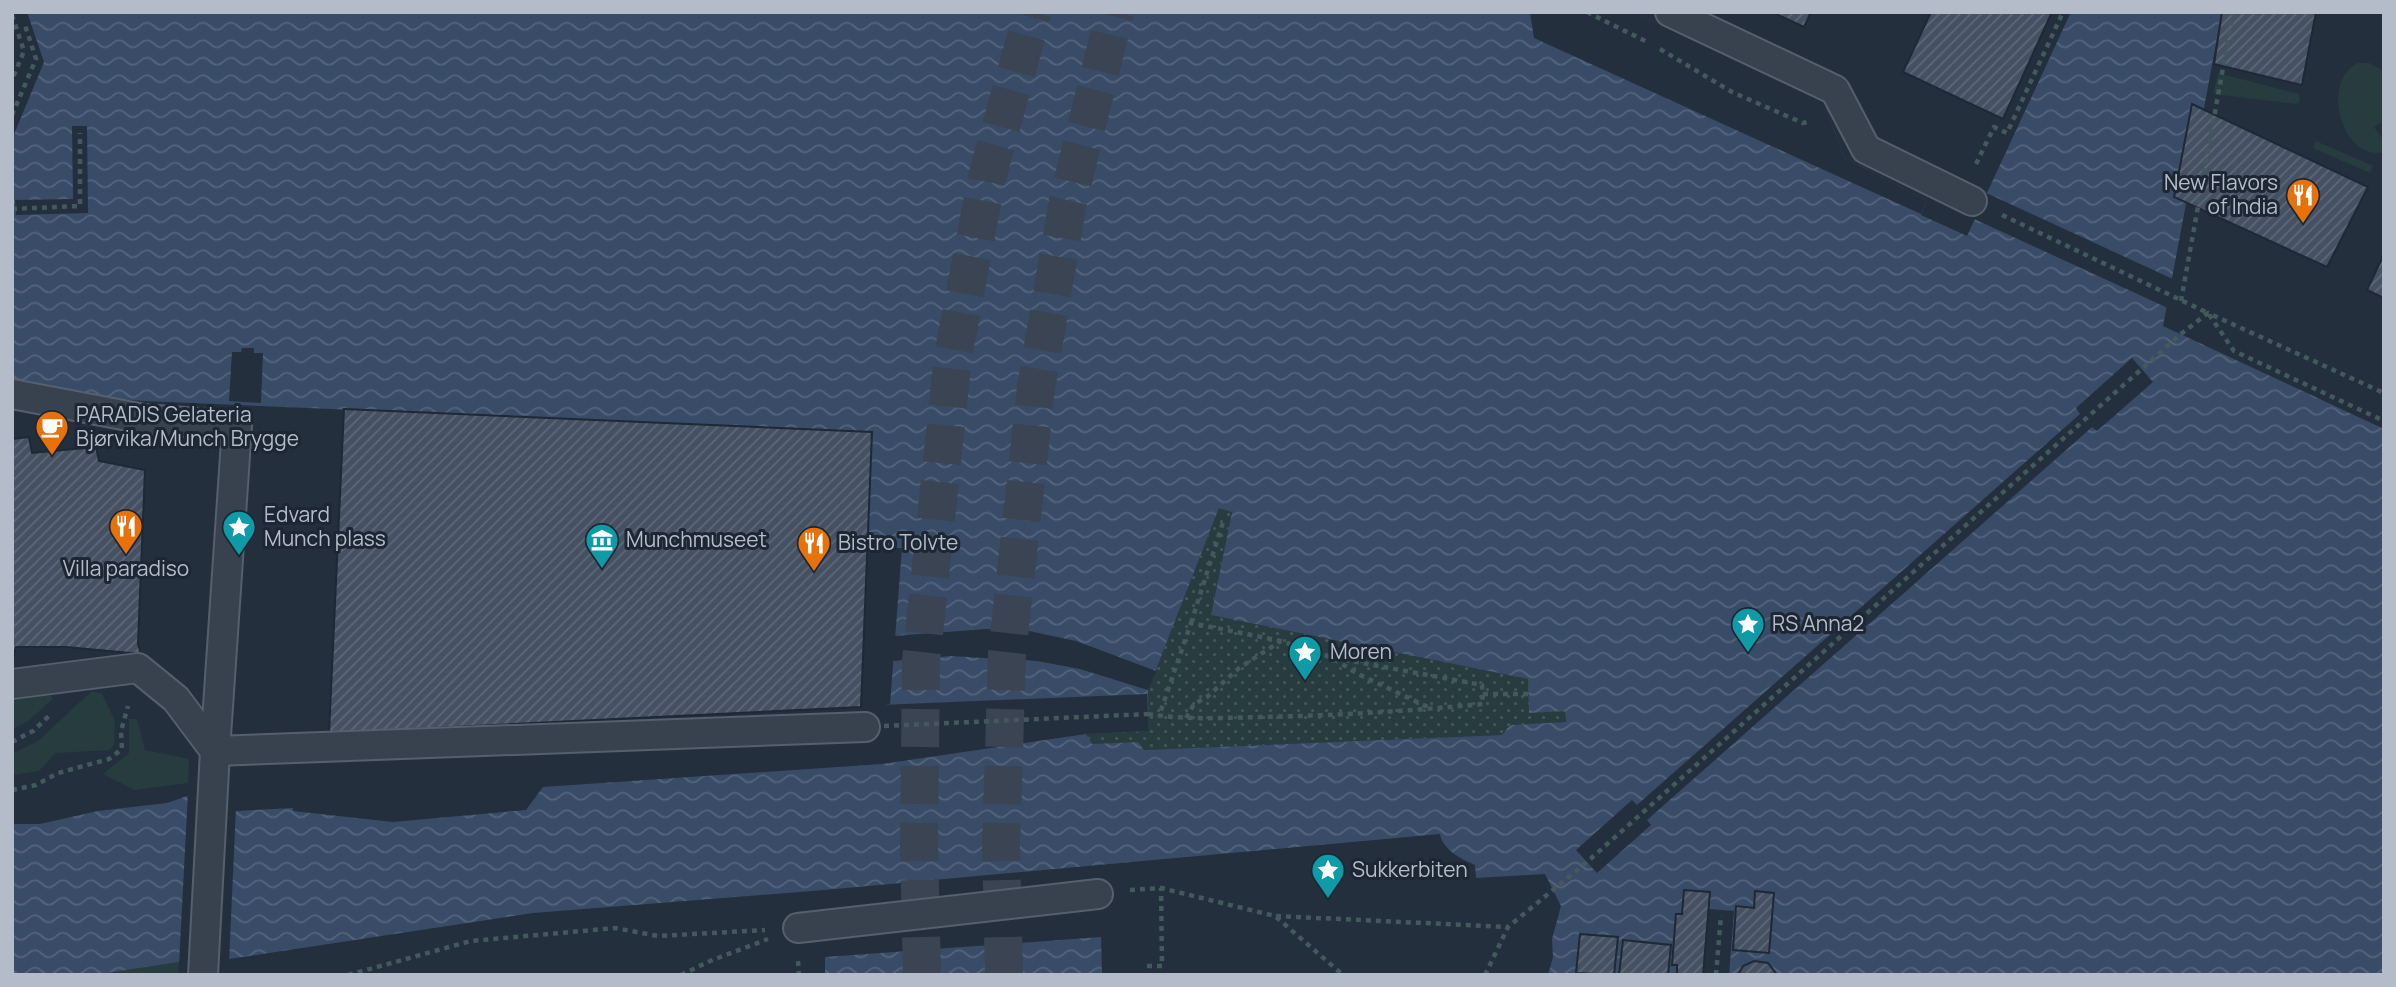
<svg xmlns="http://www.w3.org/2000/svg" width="2396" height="987" viewBox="0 0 2396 987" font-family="Manrope,sans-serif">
<defs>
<pattern id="park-dots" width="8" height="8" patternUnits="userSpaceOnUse" patternTransform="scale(1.75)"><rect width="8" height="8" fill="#263c3f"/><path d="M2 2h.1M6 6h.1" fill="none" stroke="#435659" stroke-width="1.8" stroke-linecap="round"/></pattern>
<pattern id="water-waves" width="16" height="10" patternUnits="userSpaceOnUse" patternTransform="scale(1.75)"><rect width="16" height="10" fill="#394c67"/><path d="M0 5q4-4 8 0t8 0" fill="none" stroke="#53647b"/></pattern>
<pattern id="building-hatch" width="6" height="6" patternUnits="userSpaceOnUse" patternTransform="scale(1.75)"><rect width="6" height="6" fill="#455162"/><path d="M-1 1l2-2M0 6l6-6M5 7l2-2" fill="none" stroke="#5d6877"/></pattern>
</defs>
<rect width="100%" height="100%" fill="#242f3e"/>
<g fill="#263c3f">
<path d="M 2358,63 L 2369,63 L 2384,71 L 2384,121 L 2374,127 L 2384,141 L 2384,152 C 2343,162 2319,81 2358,63 Z"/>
<polygon points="2218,73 2299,94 2300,101 2297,104 2213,94"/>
<polygon points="2316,141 2373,166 2370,173 2313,148"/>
<polygon points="92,691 102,694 115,721 114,745 110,750 55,753 39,771 12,775 12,754 38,741"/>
<polygon points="49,694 53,699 28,721 12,729 12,699"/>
<polygon points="129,719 137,719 145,750 189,759 188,783 135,790 103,774 129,753"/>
<polygon points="179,962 178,975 94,975"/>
</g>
<polygon fill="url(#park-dots)" points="1219,508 1232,511 1211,615 1528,679 1565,711 1566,722 1510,725 1502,735 1143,750 1138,742 1092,744 1086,734 1149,730 1148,690"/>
<g fill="url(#water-waves)" fill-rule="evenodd">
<path d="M 12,12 L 1634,12 L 1823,100 L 1844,157 L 1927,201 L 1921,215 L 1967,236 L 2071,12 L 2222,12 L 2163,326 L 2384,429 L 2384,975 L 1548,975 L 1553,957 L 1552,939 L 1561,906 L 1545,874 L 1476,878 L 1475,865 C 1461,859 1443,850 1440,834 L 824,890 L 533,913 L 229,959 L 179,962 L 94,975 L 12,975 L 12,824 L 40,824 L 98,811 L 167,803 L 187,796 L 236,811 L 293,808 L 293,811 L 393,822 L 526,810 L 543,787 L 882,764 L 885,705 L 890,704 L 902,548 L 867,546 L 871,432 L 145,401 L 91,397 L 12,383 ZM 1219,508 L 1232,512 L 1211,615 L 1528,679 L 1529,713 L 1565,711 L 1566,722 L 1510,725 L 1502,735 L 1144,750 L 1138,742 L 1092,744 L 1086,734 L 1149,731 L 1148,690 Z"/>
<polygon points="1101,937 1102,975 825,975 825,957"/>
</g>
<g fill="#242f3e">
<polygon points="12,12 27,12 44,62 12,139"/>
<polygon points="1530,12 1634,12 1823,100 1844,157 1927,201 1921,214 1534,38"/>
<polygon points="72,126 87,126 88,213 16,215 15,200 73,199"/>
<polygon points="1984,192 2175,280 2170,309 1972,218"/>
<polygon points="242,348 254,348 254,353 263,353 261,403 229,401 232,352 241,352"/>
<polygon points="2132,358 2153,382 2097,431 2092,427 1647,820 1651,825 1597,873 1576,850 1632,800 1637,805 2080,414 2076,408"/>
<polygon points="986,629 1029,631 1076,641 1156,671 1148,690 1080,669 1037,661 951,656 893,661 894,636"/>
<polygon points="1147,694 1149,731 1086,734 882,764 879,760 881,705"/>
<polygon points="188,793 236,807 229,962 179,965"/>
<polygon points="1709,909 1734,911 1729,975 1703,975"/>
</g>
<g fill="url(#building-hatch)" stroke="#1f2835" stroke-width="2">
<polygon points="1772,12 1811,12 1804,27"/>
<polygon points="1931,12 2052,12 2003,119 1903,72"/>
<polygon points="2222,12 2316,12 2302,85 2214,64"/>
<polygon points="2192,104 2368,187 2327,267 2174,197"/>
<polygon points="2384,254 2384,298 2367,290"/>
<polygon points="344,409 872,432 861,707 329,733"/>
<polygon points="29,437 32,453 96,447 99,461 145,470 138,644 141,654 66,647 16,647 12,663 12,439"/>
<polygon points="1684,890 1710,892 1703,975 1677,975 1677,965 1672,965 1676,914 1682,914"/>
<polygon points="1755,891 1774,893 1769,953 1733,950 1736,906 1754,908"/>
<polygon points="1580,934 1618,937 1614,975 1576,973"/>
<polygon points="1623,940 1671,945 1668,975 1619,975"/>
<polygon points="1754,961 1768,963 1777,975 1738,975 1743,966"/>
</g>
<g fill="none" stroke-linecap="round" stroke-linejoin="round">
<g stroke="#3a4453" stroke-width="38" stroke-dasharray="38 19" stroke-linecap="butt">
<polyline points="922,975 919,845 921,662 953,356 987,177 1033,12"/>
<polyline points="1004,975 1001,847 1007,654 1036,388 1068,201 1115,12"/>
</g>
<defs>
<g id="pedestrian">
<polyline points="1670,12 1835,90 1866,149 1972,201"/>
<polyline points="12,394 144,419 237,426 215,751 203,975"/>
<polyline points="12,684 138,668 176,699 215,751"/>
<polyline points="215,751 865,727"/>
<polyline points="798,928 1098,894"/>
</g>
</defs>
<use href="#pedestrian" stroke="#565f6c" stroke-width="32"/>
<g stroke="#44595c" stroke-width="4.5" stroke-dasharray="5 5" stroke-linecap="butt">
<polyline points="1587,12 1649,43"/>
<polyline points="12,15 24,51 12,80"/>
<polyline points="1660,49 1732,92 1803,123 1811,121"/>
<polyline points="12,115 36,59 24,22"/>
<polyline points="1976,164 1994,127 2007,133 2063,12"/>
<polyline points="12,209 80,206 80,133"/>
<polyline points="2002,215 2208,313 2234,351 2384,421"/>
<polyline points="2181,301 2233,12"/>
<polyline points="1191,623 1224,519"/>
<polyline points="1334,659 1358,674 1432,709"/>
<polyline points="1483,694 1528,694"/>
<path d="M 1148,714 C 1184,720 1220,718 1256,717 C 1332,716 1408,711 1483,704 L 1482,685 L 1330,657 L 1281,641 L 1191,623 L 1159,716"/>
<polyline points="1186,718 1194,704 1207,697 1239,668 1281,641"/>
<polyline points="12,742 33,731 51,714"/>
<polyline points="12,790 36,785 58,773 109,759 122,749 121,731 128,706"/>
<polyline points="1130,890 1161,888 1275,916 1343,975"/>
<polyline points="1276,916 1508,927"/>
<polyline points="798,961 799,975"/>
<polyline points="1147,966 1162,966 1161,888"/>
<polyline points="348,975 471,941 615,928 658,936 765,930"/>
<polyline points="681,975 710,961 768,939"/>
<polyline points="1485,975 1508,927 1587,862 2181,334 2208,313 2384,393"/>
<polyline points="1716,975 1721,915"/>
</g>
<use href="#pedestrian" stroke="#38414e" stroke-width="28"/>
<polyline stroke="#44595c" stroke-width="4.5" stroke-dasharray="5 5" stroke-linecap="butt" points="884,726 1148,714"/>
</g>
<defs>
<symbol id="restaurant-pin" viewBox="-11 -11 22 30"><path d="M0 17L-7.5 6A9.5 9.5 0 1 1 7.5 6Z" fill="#e8710a" stroke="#1d2633"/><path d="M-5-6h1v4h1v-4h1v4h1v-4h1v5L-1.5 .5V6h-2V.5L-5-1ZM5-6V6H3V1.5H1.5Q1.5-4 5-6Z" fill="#fff"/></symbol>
<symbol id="cafe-pin" viewBox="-11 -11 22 30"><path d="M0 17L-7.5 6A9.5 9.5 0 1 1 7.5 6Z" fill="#e8710a" stroke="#1d2633"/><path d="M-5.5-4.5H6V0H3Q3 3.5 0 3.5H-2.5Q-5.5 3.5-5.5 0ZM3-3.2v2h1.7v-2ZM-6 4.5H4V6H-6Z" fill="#fff"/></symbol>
<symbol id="sight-pin" viewBox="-11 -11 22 30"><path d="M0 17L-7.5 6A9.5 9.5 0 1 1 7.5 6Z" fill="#0f9aa8" stroke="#1d2633"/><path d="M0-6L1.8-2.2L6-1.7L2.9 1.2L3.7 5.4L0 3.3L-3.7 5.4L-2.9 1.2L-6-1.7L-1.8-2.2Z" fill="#fff"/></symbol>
<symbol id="museum-pin" viewBox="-11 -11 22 30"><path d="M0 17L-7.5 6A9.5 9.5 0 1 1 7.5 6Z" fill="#0f9aa8" stroke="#1d2633"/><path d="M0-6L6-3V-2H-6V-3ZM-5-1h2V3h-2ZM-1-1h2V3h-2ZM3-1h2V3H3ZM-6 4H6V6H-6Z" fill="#fff"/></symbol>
</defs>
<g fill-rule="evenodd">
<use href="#restaurant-pin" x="2284" y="176" width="38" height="52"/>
<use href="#cafe-pin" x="33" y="408" width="38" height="52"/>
<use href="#restaurant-pin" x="107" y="507" width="38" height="52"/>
<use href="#sight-pin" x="220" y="508" width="38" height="52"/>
<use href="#museum-pin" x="583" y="521" width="38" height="52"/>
<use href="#restaurant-pin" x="795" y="524" width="38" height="52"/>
<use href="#sight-pin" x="1729" y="605" width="38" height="52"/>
<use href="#sight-pin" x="1286" y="633" width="38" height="52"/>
<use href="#sight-pin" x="1309" y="851" width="38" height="52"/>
</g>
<g text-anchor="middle" stroke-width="6" stroke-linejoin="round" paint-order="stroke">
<g font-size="21" fill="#b4bcc9" stroke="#1d2633" text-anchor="start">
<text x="2278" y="190" text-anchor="end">New Flavors<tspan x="2278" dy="24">of India</tspan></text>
<text x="76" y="422">PARADIS Gelateria<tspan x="76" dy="24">Bjørvika/Munch Brygge</tspan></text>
<text x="264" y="522">Edvard<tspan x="264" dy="24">Munch plass</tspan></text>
<text x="626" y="547">Munchmuseet</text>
<text x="838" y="550">Bistro Tolvte</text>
<text x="126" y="576" text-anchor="middle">Villa paradiso</text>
<text x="1772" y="631">RS Anna2</text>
<text x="1330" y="659">Moren</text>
<text x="1352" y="877">Sukkerbiten</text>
</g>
</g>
<rect width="2396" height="987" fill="none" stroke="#b4bcc9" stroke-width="28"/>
</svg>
